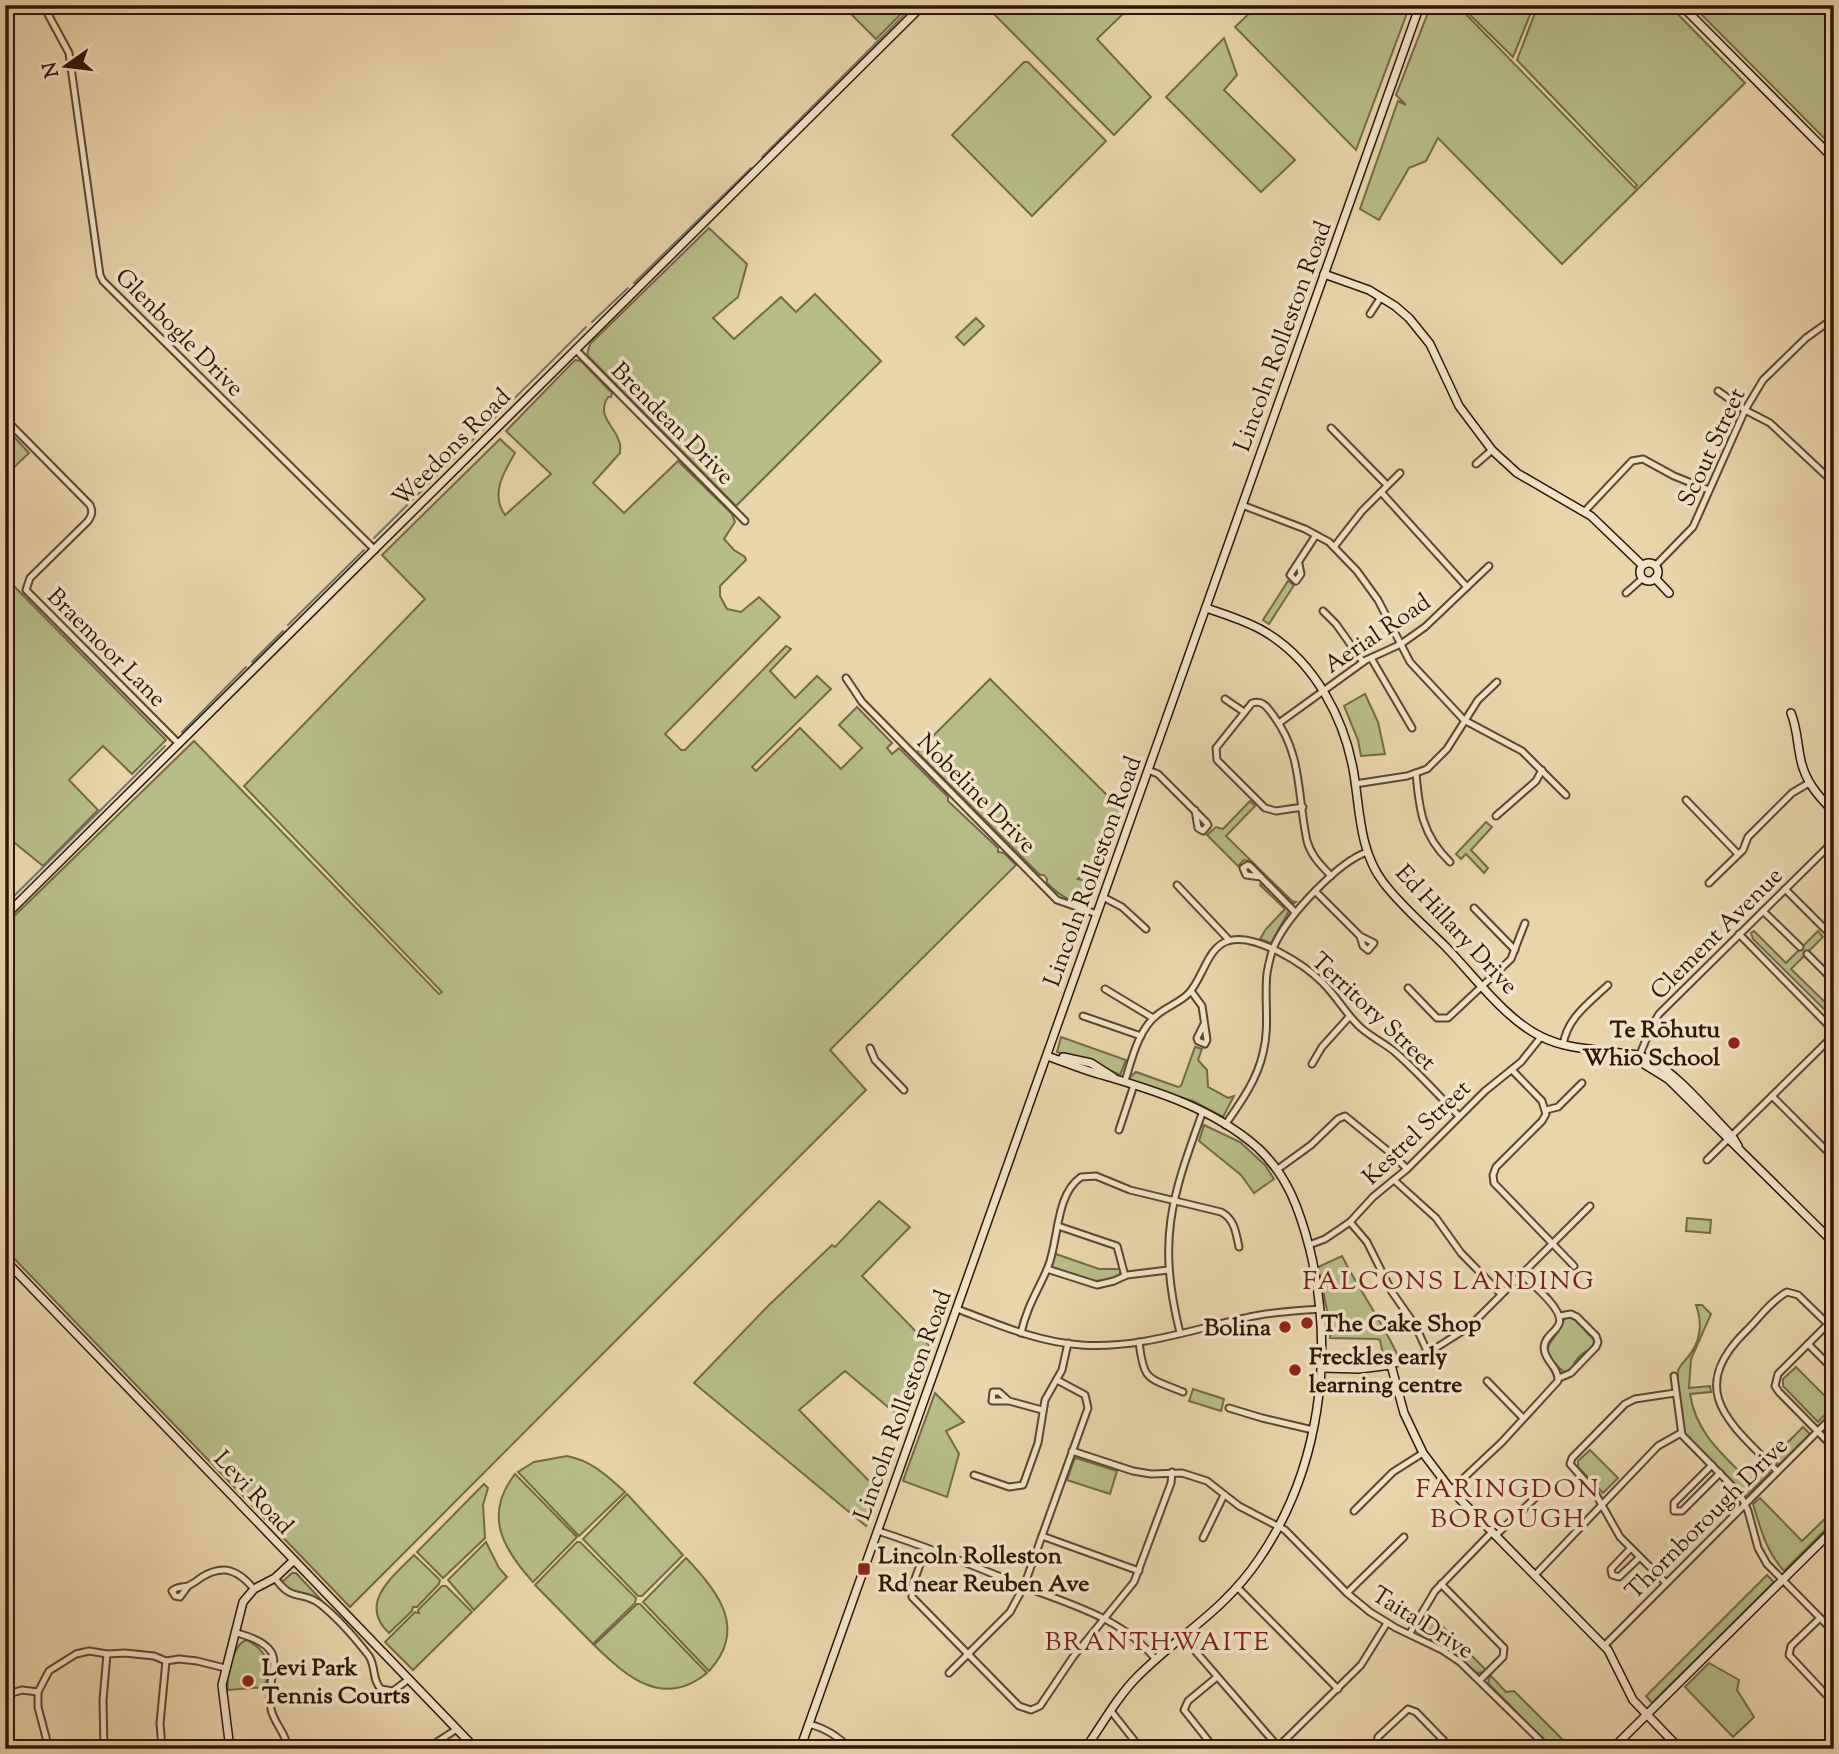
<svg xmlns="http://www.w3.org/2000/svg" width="1839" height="1754" viewBox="0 0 1839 1754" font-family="'Sorts Mill Goudy',serif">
<rect width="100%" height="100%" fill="#ead5aa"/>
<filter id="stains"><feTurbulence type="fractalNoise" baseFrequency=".00286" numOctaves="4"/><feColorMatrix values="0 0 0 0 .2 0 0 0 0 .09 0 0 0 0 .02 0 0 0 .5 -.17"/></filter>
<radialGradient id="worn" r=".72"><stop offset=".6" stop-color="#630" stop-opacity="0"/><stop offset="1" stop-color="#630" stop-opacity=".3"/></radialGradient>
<g fill="#b8bd87" stroke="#746946" stroke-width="2">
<polygon points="842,5 910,5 876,39"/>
<polygon points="985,5 1117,5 1124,13 1097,39 1151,97 1114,135"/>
<polygon points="1258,5 1314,5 1321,12 1329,5 1410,5 1356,150 1235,27"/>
<polygon points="1431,5 1457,5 1635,188 1637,185 1517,60 1538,5 1669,5 1745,83 1562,264 1438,138 1426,161 1409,168 1379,220 1360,209 1398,101 1406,105 1396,95"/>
<polygon points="1460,5 1534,5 1513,57"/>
<polygon points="1692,5 1834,5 1834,148"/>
<polygon points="1224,38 1237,75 1224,90 1295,160 1261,192 1166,97"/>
<polygon points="1024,62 1028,62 1106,141 1032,216 952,135"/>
<polygon points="709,228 747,264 738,297 713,318 734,339 781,297 796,312 815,294 881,361 736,506 587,355 590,344"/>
<polygon points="976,318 984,326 964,345 956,337"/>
<path d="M 575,360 L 581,361 L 612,393 L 611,397 L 608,397 C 596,416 614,425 619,441 C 621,445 620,449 620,453 L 593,483 L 624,513 L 678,461 L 732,514 L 735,522 L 724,539 L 734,550 L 745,557 L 746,560 L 720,586 L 720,596 L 727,609 L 741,612 L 759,597 L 780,617 L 665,734 L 681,750 L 685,750 L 786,646 L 791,649 L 770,671 L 795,698 L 817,676 L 831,689 L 752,767 L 756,771 L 800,728 L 841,769 L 862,748 L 839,725 L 857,707 L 892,743 L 887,748 L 892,754 L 899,748 L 948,797 L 948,801 L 998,848 L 998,852 L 1004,853 L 1016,865 L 830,1050 L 866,1090 L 350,1607 L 5,1249 L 5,925 L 194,741 L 439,994 L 442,992 L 244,786 L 425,599 L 382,555 L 500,439 L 515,453 C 504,472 490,494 505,515 L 551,474 L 506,431 Z"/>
<polygon points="5,427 29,453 5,476"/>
<polygon points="5,577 166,740 132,774 103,746 69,780 98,810 43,866 5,835"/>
<polygon points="1288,581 1294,585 1269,624 1263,620"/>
<path d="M 990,679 L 1123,811 L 1111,847 L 1078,879 L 1096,884 L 1090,903 C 1073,906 1058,894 1047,883 L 1047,879 L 1044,875 L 1040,875 L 917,752 Z"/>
<polygon points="1365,694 1378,722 1385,754 1361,756 1358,740 1344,706"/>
<polygon points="1250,801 1255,806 1226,836 1292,901 1296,902 1293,904 1249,861 1244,860 1238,866 1207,835 1216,827 1223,829"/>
<polygon points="1486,822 1492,827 1471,850 1488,868 1484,873 1466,854 1461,859 1456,854"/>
<polygon points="1262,882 1289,911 1271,943 1260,939 1266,929 1285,909 1260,885"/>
<polygon points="1754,931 1786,963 1818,931 1823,937 1791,969 1834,1011 1834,1019 1753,939 1751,933"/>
<polygon points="1061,1037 1126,1060 1120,1075 1088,1060 1057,1052"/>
<polygon points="1195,1047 1202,1049 1198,1060 1207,1070 1208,1087 1228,1098 1234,1096 1223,1117 1193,1101 1125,1081 1136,1072 1178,1087 1181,1086"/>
<polygon points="1204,1125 1240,1142 1265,1165 1274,1179 1254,1193 1241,1175 1199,1141"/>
<polygon points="879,1201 910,1227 862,1276 932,1348 906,1422 845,1371 799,1410 881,1493 866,1526 694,1383 767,1307 832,1245 835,1247"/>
<polygon points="1687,1218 1711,1220 1710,1233 1686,1231"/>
<path d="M 1053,1253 L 1099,1269 L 1120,1269 L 1120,1274 C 1098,1288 1069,1277 1049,1266 Z"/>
<path d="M 1342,1256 C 1359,1290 1382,1321 1398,1356 L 1384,1359 L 1380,1340 L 1377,1339 L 1330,1338 L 1331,1329 L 1318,1267 Z"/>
<path d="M 1696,1305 L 1702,1305 L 1711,1314 L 1691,1359 L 1689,1388 L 1710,1386 L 1711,1392 L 1690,1394 C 1696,1433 1722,1454 1749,1481 L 1763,1466 L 1770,1473 L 1746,1496 L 1687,1437 C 1680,1425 1676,1385 1678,1371 C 1679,1366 1685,1361 1688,1357 C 1701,1341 1703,1324 1696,1305 Z"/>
<path d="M 1569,1317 L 1576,1321 L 1595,1341 L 1590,1350 C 1583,1351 1574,1361 1573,1368 L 1565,1373 C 1531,1344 1557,1345 1564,1319 Z"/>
<polygon points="1796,1367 1834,1405 1818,1422 1783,1386 1783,1379"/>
<polygon points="1193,1389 1224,1399 1221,1411 1189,1401"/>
<polygon points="935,1393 964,1422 946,1431 959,1454 947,1497 903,1481"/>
<polygon points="1803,1427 1810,1434 1779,1465 1772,1458"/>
<polygon points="1590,1450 1618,1478 1603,1493 1578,1467 1578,1461"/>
<path d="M 567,1456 C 592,1461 606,1475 625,1492 L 579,1536 L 518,1472 L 534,1462 Z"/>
<polygon points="1076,1458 1117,1471 1110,1494 1067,1480 1074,1460"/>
<path d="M 515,1474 L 577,1537 L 533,1582 C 503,1549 483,1515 515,1474 Z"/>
<polygon points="484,1484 488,1488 483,1505 485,1538 443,1578 417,1552"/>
<polygon points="627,1494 683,1555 642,1596 638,1596 583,1539"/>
<path d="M 1760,1498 L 1802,1541 L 1834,1510 L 1834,1521 L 1784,1571 C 1766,1551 1761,1530 1753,1504 Z"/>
<polygon points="486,1542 499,1568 507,1577 474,1610 448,1580"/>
<polygon points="577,1542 580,1542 636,1598 635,1603 593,1644 535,1585"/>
<path d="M 414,1555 L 440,1580 L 439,1584 L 417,1607 L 413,1607 L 412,1611 L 389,1633 C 357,1603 394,1576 414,1555 Z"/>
<path d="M 686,1558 C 718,1591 748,1629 709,1671 L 643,1602 Z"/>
<path d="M 292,1573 L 296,1573 L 323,1602 C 306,1592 298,1598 281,1583 Z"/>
<polygon points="1767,1575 1774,1582 1652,1703 1646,1696"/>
<polygon points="442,1586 446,1586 472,1612 413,1670 385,1642 415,1612 419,1613 418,1610"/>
<path d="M 637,1604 L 640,1604 L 707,1673 C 663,1709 627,1677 594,1645 Z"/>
<polygon points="1425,1609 1486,1670 1484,1672 1477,1673 1442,1646 1417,1632 1415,1631"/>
<path d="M 247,1640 C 268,1651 271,1665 265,1687 L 228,1690 C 226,1677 233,1643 247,1640 Z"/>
<polygon points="1709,1663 1739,1680 1737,1690 1754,1717 1733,1737 1685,1687"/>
<polygon points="1490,1675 1506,1692 1514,1691 1572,1749 1553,1749 1488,1683"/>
</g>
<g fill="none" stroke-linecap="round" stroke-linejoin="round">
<g stroke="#70766d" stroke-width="2">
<polyline points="762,157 914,5"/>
<polyline points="634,283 751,168"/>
<polyline points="592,322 628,288"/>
<polyline points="374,538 586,327"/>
<polyline points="288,625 364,550"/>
<polyline points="252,662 283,631"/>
<polyline points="182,732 246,667"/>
<polyline points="5,905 165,746"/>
</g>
<defs>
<g id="street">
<polyline points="43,5 69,53 100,275 103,281 375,550"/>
<polyline points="1370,314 1381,297"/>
<polyline points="576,350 745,521"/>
<polyline points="1718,391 1745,410 1770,423 1834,483"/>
<path d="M 5,419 L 90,505 C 93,512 92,515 88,521 L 30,578 L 26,590 L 179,744"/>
<polyline points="1331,428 1387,485"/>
<polyline points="1476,464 1492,450"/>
<polyline points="1381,492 1467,587"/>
<polyline points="1242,505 1305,529 1329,542 1357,571 1378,600 1410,662 1464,720 1522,751 1566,795"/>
<polyline points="1584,512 1632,461 1643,459 1674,476 1709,490"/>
<polyline points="1334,547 1362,511 1400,473"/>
<polyline points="1299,564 1301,574 1296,581 1290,575 1316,535"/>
<polyline points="1655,566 1693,527 1745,410 1763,380 1806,338 1834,318"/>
<polyline points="1626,593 1643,578"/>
<polyline points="1323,611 1336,624 1363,662"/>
<polyline points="1371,658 1412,728"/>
<polyline points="846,678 862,702 1057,900 1097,914"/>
<polyline points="1225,699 1244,712"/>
<polyline points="1279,723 1366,660 1401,644 1425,627 1489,566"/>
<polyline points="1148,770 1158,774 1206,822 1208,825 1203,831 1198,828 1195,810"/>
<path d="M 1416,773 C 1419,809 1422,835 1450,862"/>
<polyline points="1355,784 1407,776 1427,769 1447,749 1478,700 1497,682"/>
<polyline points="1686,800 1738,854"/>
<path d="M 1303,807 L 1276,811 L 1265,808 L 1217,760 L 1216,748 L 1252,703 C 1263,700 1267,707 1273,715 C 1303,755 1297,795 1307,841 C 1311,856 1321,865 1331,876"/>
<polyline points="1496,816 1536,781 1542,770"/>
<polyline points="1261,877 1246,875 1243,868 1248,865 1250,866 1295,912"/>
<polyline points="1709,883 1743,850 1748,837 1792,793 1809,783"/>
<polyline points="1177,885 1229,940"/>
<polyline points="1785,889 1834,938"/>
<polyline points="1316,892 1360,936 1374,943 1368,950 1363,946 1360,936"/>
<polyline points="1103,897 1122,907 1146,929"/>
<polyline points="1474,908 1515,950"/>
<polyline points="1763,911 1800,947"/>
<polyline points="1739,934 1834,1031"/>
<polyline points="1807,954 1834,981"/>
<polyline points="1408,988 1437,1018 1448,1018 1511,959 1525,923"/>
<polyline points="1105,989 1153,1018"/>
<polyline points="1191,991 1202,1006 1207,1040 1205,1044 1198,1041 1197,1038 1204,1024"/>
<polyline points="1083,1016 1141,1036"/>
<path d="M 1563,1045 C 1567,1018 1589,1003 1608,985"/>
<polyline points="870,1048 875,1060 904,1090"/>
<polyline points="1639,1057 1651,1027 1659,1014 1834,841"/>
<polyline points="1312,1064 1322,1047 1349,1017"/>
<polyline points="1512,1070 1542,1101 1546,1114 1542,1121 1496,1167 1493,1175 1494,1183 1574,1266"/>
<path d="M 1125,1081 C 1132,1059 1138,1030 1157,1015 C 1166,1007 1179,1003 1188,994 C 1203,979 1207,947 1228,941 C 1255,932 1305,965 1323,983 C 1337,997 1346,1014 1360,1027 C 1371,1037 1384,1043 1395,1052 C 1418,1072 1438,1095 1459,1116"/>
<polyline points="1772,1096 1834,1158"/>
<polyline points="1546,1110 1558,1107 1582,1083"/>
<path d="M 1225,1125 C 1241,1102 1257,1080 1263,1053 C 1270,1026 1264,1000 1267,973 C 1269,962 1271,951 1276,942 C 1290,914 1338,862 1367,852"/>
<polyline points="1119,1130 1134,1085"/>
<polyline points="1707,1160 1834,1035"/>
<polyline points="1278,1169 1311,1145 1338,1119 1345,1116 1393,1155 1407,1169"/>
<polyline points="1394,1180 1436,1218 1461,1253 1501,1294"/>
<polyline points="1350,1222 1367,1242 1392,1292 1415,1325 1428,1353"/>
<polyline points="1058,1226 1117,1246 1125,1276"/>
<polyline points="1309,1245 1325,1239 1350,1222 1373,1197 1407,1169 1485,1091 1521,1062 1541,1037"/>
<polyline points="1047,1269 1097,1285 1114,1281 1127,1275 1168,1270"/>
<path d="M 957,1309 C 997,1324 1037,1342 1081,1345 C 1137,1349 1191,1330 1245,1318 C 1269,1312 1296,1311 1320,1309"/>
<polyline points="1834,1318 1778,1374 1775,1386 1779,1392 1834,1448"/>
<path d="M 1021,1333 C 1027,1306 1038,1291 1048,1267 C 1059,1240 1055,1195 1081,1177 L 1096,1176 L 1130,1190 L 1221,1212 C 1235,1219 1236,1234 1239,1247"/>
<path d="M 1180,1333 C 1157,1239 1171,1199 1203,1111"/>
<path d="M 1139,1342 C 1144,1383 1148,1377 1183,1392"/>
<polyline points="1808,1344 1834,1370"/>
<polyline points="1391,1365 1428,1353 1469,1327 1590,1206"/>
<polyline points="1674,1376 1682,1435 1740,1494 1748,1511 1758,1548 1767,1564 1834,1632"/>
<polyline points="1559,1378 1571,1373 1596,1347 1598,1342 1596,1336 1577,1317 1571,1314 1560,1316"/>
<polyline points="1487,1381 1523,1418"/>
<polyline points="1009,1401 999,1392 993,1392 992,1401 1009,1401 1042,1410"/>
<polyline points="1229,1408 1262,1418 1313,1430"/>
<polyline points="1072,1451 1133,1471 1151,1474 1182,1473 1207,1481 1239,1506 1285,1530 1347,1593 1370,1612 1396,1628 1442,1650 1460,1662 1549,1749"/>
<polyline points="1712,1465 1674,1503 1674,1511 1682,1511 1720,1473"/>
<path d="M 1777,1471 C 1731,1424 1684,1391 1747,1330 C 1759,1318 1772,1300 1787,1292 L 1798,1295 L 1834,1330"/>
<polyline points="974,1475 1009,1487 1023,1485 1038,1443 1045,1400 1062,1370 1068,1343"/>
<path d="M 1451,1490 L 1502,1442 L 1558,1381 C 1559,1367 1544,1361 1544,1347 C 1545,1336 1555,1333 1559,1324 C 1565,1310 1531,1283 1521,1274"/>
<polyline points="1354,1511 1393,1472 1423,1453"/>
<path d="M 878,1531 C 924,1546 970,1564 1015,1583 C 1064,1603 1122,1616 1156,1660"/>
<polyline points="1042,1536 1139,1571"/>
<polyline points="1495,1536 1536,1497"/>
<polyline points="1203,1538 1224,1495"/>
<polyline points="926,1548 912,1587 912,1597 1019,1706 1031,1710 1040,1706 1073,1657 1134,1582 1171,1483 1172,1472"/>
<polyline points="1631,1548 1611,1569 1612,1575 1619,1577 1640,1557"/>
<polyline points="1535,1575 1658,1446 1681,1433"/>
<path d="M 275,1578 C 292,1603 302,1590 320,1604 C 338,1618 355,1638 369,1656 C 376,1667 372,1680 381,1689 L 393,1691 L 409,1679"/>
<polyline points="1666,1583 1620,1537 1594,1491 1570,1464 1572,1458 1625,1404 1635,1399 1675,1393"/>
<polyline points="1441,1584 1504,1648 1503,1657 1480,1680"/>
<path d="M 188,1586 L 180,1597 L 175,1596 L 172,1591 C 178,1586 181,1588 188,1586 C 192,1584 198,1580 202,1577 C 224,1564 238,1570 254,1589"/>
<polyline points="1238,1588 1338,1689"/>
<polyline points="1347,1593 1404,1537"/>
<polyline points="1820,1618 1791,1646 1789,1655 1834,1703"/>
<path d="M 237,1633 C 298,1650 263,1671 271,1709 C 274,1724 287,1734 288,1749"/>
<polyline points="1410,1633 1435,1591 1492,1532"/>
<polyline points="1184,1638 1280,1749"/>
<polyline points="1604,1646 1834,1415"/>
<polyline points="949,1673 1010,1612 1024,1586 1088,1408 1085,1395 1057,1380"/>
<polyline points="5,1695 22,1690 38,1692"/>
<polyline points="1111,1711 1141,1749"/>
<path d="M 809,1724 C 827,1729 837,1736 851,1749"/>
<polyline points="1278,1747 1361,1665 1387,1623"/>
<polyline points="49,1749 38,1707 38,1692 49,1671 76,1654 89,1651 107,1654 125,1653 154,1656 166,1661 179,1659 197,1661 225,1668"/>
<polyline points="104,1749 103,1700 107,1654"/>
<polyline points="162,1749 160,1723 166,1661"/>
<polyline points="426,1749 457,1729"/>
<polyline points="1215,1749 1184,1710 1188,1701 1217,1677"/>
<polyline points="1380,1749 1377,1743 1378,1737 1408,1709 1416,1712 1452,1749"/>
</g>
<g id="secondary">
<polyline points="1681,5 1834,159"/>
<polyline points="1324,274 1369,290 1395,306 1409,318 1430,344 1459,406 1492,450 1517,473 1591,516 1642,565"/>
<circle cx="1649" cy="572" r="9"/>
<polyline points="1655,578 1669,593"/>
<path d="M 1206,608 C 1224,614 1243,620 1260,629 C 1315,659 1347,722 1355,781 C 1360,816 1361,853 1383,882 C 1401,906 1425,926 1446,947 C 1474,976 1506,1020 1542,1037 C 1566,1049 1594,1049 1620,1053 C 1627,1054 1634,1054 1641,1056 C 1671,1065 1709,1113 1732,1136 L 1738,1146"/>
<path d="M 1791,713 C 1797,728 1797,741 1800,756 C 1804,780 1817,795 1834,812"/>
<polyline points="5,916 923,5"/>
<path d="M 1047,1056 C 1065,1062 1083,1070 1102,1075 C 1157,1091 1214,1109 1258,1148 C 1288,1176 1300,1211 1310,1250 C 1335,1354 1320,1470 1259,1559 C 1224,1611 1180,1634 1138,1676 C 1117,1697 1102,1725 1085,1749"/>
<polyline points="1063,1057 1091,1063 1113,1077"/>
<polyline points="1634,1058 1668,1079 1834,1243"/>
<polyline points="5,1260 476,1749"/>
<polyline points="1322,1368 1359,1369 1391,1365 1404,1413 1423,1453 1451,1490 1608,1650 1633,1700 1680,1749"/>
<polyline points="230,1749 222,1685 243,1602 254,1589 275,1578 293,1561"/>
<polyline points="800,1749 1420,5"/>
<polyline points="1612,1749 1834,1529"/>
</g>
</defs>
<use href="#street" stroke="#5e452e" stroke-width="9"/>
<use href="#secondary" stroke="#2f1505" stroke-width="10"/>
<use href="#street" stroke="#f1e4c8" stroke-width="5"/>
<use href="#secondary" stroke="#f1e4c8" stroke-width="7"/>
</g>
<g fill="#8f2418" stroke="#f1e4c8" stroke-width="2.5">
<circle cx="1734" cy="1043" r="7"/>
<circle cx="1307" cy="1323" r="7"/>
<circle cx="1285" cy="1327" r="7"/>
<circle cx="1295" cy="1370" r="7"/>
<rect x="857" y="1562" width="14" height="14" rx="3.5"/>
<circle cx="248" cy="1681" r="7"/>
</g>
<g text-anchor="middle" stroke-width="7" stroke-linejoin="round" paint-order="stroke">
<g font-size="24" fill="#2f1505" stroke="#f1e4c8">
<text transform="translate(180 332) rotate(45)" y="8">Glenbogle Drive</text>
<text transform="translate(1282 336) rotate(-70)" y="8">Lincoln Rolleston Road</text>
<text transform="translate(673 423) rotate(45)" y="8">Brendean Drive</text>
<text transform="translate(451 447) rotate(-45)" y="8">Weedons Road</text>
<text transform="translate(1711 447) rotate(-65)" y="8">Scout Street</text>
<text transform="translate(1377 633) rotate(-34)" y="8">Aerial Road</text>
<text transform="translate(107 647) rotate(45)" y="8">Braemoor Lane</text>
<text transform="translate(977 793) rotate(45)" y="8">Nobeline Drive</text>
<text transform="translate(1092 871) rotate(-70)" y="8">Lincoln Rolleston Road</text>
<text transform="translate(1457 929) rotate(47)" y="8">Ed Hillary Drive</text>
<text transform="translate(1716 933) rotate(-45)" y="8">Clement Avenue</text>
<text transform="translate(1374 1011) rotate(43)" y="8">Territory Street</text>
<text transform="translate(1416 1132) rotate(-44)" y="8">Kestrel Street</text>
<text transform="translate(902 1405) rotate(-70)" y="8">Lincoln Rolleston Road</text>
<text transform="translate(254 1492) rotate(47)" y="8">Levi Road</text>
<text transform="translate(1706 1518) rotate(-45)" y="8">Thornborough Drive</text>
<text transform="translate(1423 1622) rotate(32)" y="8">Taita Drive</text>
</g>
<g font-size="24" font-weight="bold" fill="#2f1505" stroke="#f1e4c8" text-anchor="start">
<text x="1720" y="1037" text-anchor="end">Te Rōhutu<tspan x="1720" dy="28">Whio School</tspan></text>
<text x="1321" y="1331">The Cake Shop</text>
<text x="1271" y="1335" text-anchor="end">Bolina</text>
<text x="1309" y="1364">Freckles early<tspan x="1309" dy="28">learning centre</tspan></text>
<text x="878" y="1563">Lincoln Rolleston<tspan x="878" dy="28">Rd near Reuben Ave</tspan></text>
<text x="262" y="1675">Levi Park<tspan x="262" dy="28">Tennis Courts</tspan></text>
</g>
<g font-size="26" letter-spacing="2" fill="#7a1f14" stroke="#f1e4c8">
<text x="1449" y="1289">FALCONS LANDING</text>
<text x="1508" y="1497">FARINGDON<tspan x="1508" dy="30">BOROUGH</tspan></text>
<text x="1158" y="1650">BRANTHWAITE</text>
</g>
</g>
<rect width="1839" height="1754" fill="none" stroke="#ead5aa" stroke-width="28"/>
<rect x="7" y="7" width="1825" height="1740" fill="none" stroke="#2f1505" stroke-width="3.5"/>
<rect x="14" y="14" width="1811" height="1726" fill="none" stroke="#2f1505" stroke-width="2"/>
<g transform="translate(66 66) rotate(256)" stroke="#f1e4c8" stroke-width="5" paint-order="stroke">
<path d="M0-5L12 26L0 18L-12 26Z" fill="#2f1505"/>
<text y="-10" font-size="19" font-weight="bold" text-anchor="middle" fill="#2f1505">N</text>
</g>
<rect width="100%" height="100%" filter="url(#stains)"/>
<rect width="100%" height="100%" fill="url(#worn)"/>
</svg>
